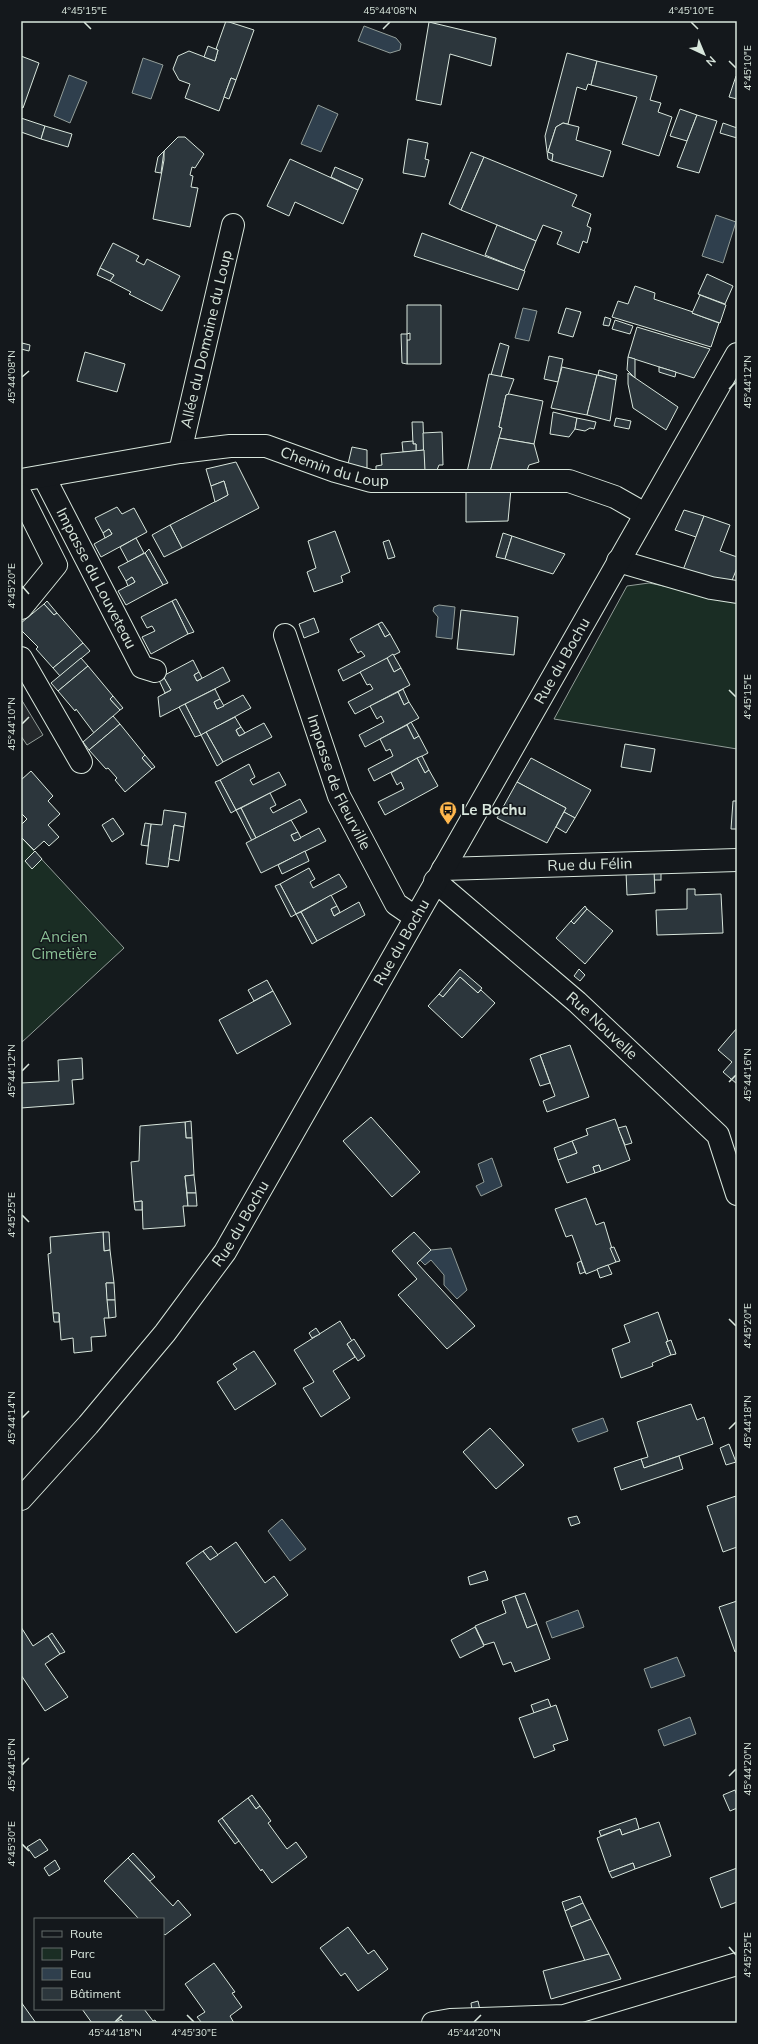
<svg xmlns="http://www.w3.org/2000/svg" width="758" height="2044" viewBox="0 0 758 2044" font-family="Mulish,sans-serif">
<rect width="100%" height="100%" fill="#14181c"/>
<g fill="#1a2d24" stroke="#939e99">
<polygon points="649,583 737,601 737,749 554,719 627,586"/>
<polygon points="21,837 124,948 21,1043"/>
</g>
<polygon fill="#24282b" stroke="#939e99" points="21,699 43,735 27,745 21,736"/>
<g fill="#2f3f4d" stroke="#939e99">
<polygon points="364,26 396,38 401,44 400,50 390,53 358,41"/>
<polygon points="143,58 163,65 151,99 132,93"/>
<polygon points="69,75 87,82 70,123 54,116"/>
<polygon points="318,105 338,114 321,152 301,144"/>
<polygon points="716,215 736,222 723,263 702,256"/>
<polygon points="523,308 537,311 529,341 515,338"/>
<polygon points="439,605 455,607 452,639 436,637 438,617 433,611 434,607"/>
<polygon points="492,1158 502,1186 481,1196 476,1186 484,1182 478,1164"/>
<polygon points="451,1248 467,1290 457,1299 444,1285 444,1275 431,1260 425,1265 420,1260 431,1250"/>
<polygon points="603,1418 608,1431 578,1442 572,1429"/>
<polygon points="282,1519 306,1549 290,1561 268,1531"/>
<polygon points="578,1610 584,1627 552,1638 546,1622"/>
<polygon points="677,1657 685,1676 651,1688 644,1669"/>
<polygon points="690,1717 696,1734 664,1746 658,1730"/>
</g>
<g fill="#2c363c" stroke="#d8e6dc">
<polygon points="226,21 254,30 236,80 231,78 219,111 185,98 190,84 179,80 173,69 178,56 189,51 215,61 218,50 216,49"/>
<polygon points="429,22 496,38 491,66 450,54 441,105 416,100"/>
<polygon points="208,46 218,50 215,61 204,57"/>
<polygon points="567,53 597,61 591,85 588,84 586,90 577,87 568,124 563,123 556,127 548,152 553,154 552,161 548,159 545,136"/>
<polygon points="21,56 39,63 23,108 21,107"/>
<polygon points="597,61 657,76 650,100 661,103 658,112 672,117 659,156 622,144 637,97 591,85"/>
<polygon points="736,76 737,76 737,99 729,97"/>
<polygon points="231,78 236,80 229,99 224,97"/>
<polygon points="680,109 697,115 687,141 670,136"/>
<polygon points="697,115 717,121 699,173 677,167"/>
<polygon points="21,118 45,126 41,139 21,132"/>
<polygon points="563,123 579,127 576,140 611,151 603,177 552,161 553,154 548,152 556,127"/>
<polygon points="723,123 737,128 737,138 720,133"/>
<polygon points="45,126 72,134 68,147 41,139"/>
<polygon points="178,137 185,137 204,154 195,168 192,167 190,175 193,176 191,187 198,188 190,227 153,219 164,160 164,151"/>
<polygon points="408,139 428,143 425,159 429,160 425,177 403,173"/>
<polygon points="164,151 161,173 155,172 158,157"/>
<polygon points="471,152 484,157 461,210 449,204"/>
<polygon points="484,157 577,195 572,206 591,214 587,226 591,228 587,243 583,241 579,253 557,244 562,232 543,225 536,241 461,210"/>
<polygon points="290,159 358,190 343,224 295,202 289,216 267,206"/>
<polygon points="335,167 363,179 358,190 331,177"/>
<polygon points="497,225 536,241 524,271 485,255"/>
<polygon points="422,233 525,271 518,290 414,256"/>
<polygon points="113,243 139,256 136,261 144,265 147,259 180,276 162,311 129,294 131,292 110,281 114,275 100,268"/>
<polygon points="100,268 114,275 110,281 97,275"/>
<polygon points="707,274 733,286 725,304 698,294"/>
<polygon points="635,286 655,293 654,299 693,312 692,313 719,323 711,347 612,317 618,301 628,304"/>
<polygon points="700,295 726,305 720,323 692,313"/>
<polygon points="407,305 441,305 441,364 407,364 407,340 410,340 410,333 407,334"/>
<polygon points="566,308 581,312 573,337 558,333"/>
<polygon points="605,317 611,319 609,326 603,325"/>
<polygon points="615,320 633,326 630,334 612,329"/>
<polygon points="637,327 710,349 694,378 628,357"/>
<polygon points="401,334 407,334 407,364 402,363"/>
<polygon points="22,343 30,345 29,351 21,349"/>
<polygon points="500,343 509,346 501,377 491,375"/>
<polygon points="85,352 125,364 117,392 77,381"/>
<polygon points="549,356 563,359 558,382 544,379"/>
<polygon points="628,357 635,359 635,378 627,370"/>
<polygon points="562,367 597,375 587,415 551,408"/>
<polygon points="659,367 676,372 675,377 659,372"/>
<polygon points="599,370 617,375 616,380 598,375"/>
<polygon points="628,373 678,407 666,430 633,408 628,384"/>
<polygon points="489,374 514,379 508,395 506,395 499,427 502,428 490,472 467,472"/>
<polygon points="597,375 616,380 610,421 587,415"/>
<polygon points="509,394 543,401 534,444 499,438 502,428 499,427 506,395"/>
<polygon points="553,412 577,418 575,429 569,437 550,434"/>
<polygon points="577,418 596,422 594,429 590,428 585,431 575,429"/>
<polygon points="616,418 631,421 629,429 614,426"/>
<polygon points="412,422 423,422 424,450 416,451 416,444 413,444"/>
<polygon points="442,432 443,465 439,465 437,470 424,470 423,433"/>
<polygon points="499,438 534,444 539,462 529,465 526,473 490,472"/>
<polygon points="413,441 413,444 416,444 416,451 403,452 402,442"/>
<polygon points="352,447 367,450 367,468 348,464"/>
<polygon points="424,450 425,471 376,474 376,466 382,465 381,454"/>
<polygon points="236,462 259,508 182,548 170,525 228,495 224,481 211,486 206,469"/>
<polygon points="224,481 228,495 215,502 211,486"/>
<polygon points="511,489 508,521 466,522 466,490"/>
<polygon points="117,507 122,514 134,508 147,532 101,557 94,544 112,534 109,529 103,533 95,518"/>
<polygon points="684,510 704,516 696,537 675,530"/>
<polygon points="704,516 730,525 720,551 737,557 737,568 731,583 683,570"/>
<polygon points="170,525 182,548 164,557 152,535"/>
<polygon points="109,529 112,534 105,538 103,533"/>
<polygon points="335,531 350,572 341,576 343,582 314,592 307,572 316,568 308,541"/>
<polygon points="503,533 512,536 505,559 496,557"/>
<polygon points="512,536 565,554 553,574 505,559"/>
<polygon points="136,538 144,553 128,562 120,547"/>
<polygon points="389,540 395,557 388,559 383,542"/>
<polygon points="149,549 168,583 163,585 145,553"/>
<polygon points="145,553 163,585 126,605 118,591 135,582 132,577 126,581 118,567"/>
<polygon points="132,577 135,582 128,586 126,581"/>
<polygon points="176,599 194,632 188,634 172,601"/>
<polygon points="47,601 57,613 54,615 44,604"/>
<polygon points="172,601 188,634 151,654 142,637 155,631 152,626 147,628 141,617"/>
<polygon points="44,604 54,615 57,613 83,643 53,668 36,649 38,647 21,630 21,623"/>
<polygon points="461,610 518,617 514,655 457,649"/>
<polygon points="314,618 319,632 304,638 299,624"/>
<polygon points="382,622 390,634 385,637 378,624"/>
<polygon points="378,624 385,637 390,634 400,652 343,681 338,670 365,656 361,651 358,653 350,639"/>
<polygon points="83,643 90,651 60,676 53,668"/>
<polygon points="393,654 401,668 394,672 387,658"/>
<polygon points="81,658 88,666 58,691 51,683"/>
<polygon points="387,658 394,672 401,668 410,685 355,714 348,702 373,689 370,684 367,685 360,672"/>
<polygon points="193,660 199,672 194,675 197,681 223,667 230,681 160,717 158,697 171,690 163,676"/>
<polygon points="88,666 113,696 110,699 120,710 94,733 76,709 75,711 58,691"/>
<polygon points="199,672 202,678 197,681 194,675"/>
<polygon points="163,676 171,690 165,693 158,678"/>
<polygon points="215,689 220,699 214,702 217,709 243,695 251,708 201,735 185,704"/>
<polygon points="403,689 409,702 404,705 398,692"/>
<polygon points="398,692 404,705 409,702 419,718 365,747 359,735 384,722 381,716 377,719 370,706"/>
<polygon points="113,696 123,708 120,710 110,699"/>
<polygon points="220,699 224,706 217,709 214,702"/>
<polygon points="185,704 201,735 195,737 179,707"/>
<polygon points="113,716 120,724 89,750 83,742"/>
<polygon points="235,717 241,727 236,730 239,736 264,723 272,737 223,762 206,732"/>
<polygon points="411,722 419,736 414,739 407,725"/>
<polygon points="120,724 145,755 142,758 152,769 125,792 115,780 117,778 108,768 106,769 89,750"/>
<polygon points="407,725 414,739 419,736 428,753 374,781 368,769 393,756 390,749 386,751 380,739"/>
<polygon points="241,727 245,733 239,736 236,730"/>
<polygon points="206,732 223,762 217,766 201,735"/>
<polygon points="625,744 655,749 651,772 621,767"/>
<polygon points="145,755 155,767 152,769 142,758"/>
<polygon points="422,756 429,770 425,773 417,758"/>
<polygon points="417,758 425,773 429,770 438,786 385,815 378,802 404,789 401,782 397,785 391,773"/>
<polygon points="531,758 591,790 575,818 564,812 566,808 517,782"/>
<polygon points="249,764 255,777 250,780 253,785 279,772 286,785 236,810 220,780"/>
<polygon points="31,771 53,796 48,801 60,814 48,825 59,837 49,846 44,841 34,850 21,837 21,825 27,819 21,813 21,780"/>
<polygon points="220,780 236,810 231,813 215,782"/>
<polygon points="517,782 566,808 547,843 497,818"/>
<polygon points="270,793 276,805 270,808 273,813 300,799 307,812 256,838 241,808"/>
<polygon points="733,801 737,801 737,829 731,829"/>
<polygon points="241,808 256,838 252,841 236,810"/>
<polygon points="164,810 186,813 184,827 174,825 168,867 146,864 151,824 162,825"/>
<polygon points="564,812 575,818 566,833 556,827"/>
<polygon points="113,818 124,834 112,842 102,825"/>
<polygon points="291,820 298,832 291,835 294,841 319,828 326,841 261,873 246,843"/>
<polygon points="145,823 151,824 148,846 141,845"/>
<polygon points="174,825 184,827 179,861 169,859"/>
<polygon points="298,832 301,838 294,841 291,835"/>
<polygon points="35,851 42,859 32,869 25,861"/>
<polygon points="305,851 309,861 282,874 278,865"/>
<polygon points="309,868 315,879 310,882 313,888 339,874 347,887 296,914 280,884"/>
<rect x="654" y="871" width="7" height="9"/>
<polygon points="654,871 655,893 627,895 626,872"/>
<polygon points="280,884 296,914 291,917 275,886"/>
<polygon points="687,889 695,889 695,895 721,894 723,933 657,935 656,910 687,909"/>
<polygon points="331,895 337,906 331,909 334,916 359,902 365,915 317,941 301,912"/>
<polygon points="337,906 340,912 334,916 331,909"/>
<polygon points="585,906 587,909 574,924 571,921"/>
<polygon points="587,909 613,931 585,964 556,938 571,921 574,924"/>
<polygon points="301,912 317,941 312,944 296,914"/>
<polygon points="460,969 482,988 478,993 460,977 443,997 439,994"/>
<polygon points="579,969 585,975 580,981 574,976"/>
<polygon points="460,977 478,993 481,990 495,1003 462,1038 428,1006 439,994 443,997"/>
<polygon points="267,980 273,991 254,1001 248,990"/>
<polygon points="273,991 291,1024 237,1054 219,1020"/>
<polygon points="737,1028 737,1084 723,1072 732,1062 718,1050"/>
<polygon points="570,1045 589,1097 547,1112 543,1101 555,1096 540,1055"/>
<polygon points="540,1055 550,1083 540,1086 530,1059"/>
<polygon points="82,1058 83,1079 72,1080 74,1104 21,1108 21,1083 59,1081 58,1060"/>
<polygon points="371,1117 420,1172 392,1197 343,1141"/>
<polygon points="615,1119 630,1160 601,1171 599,1165 593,1167 595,1173 567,1183 558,1160 577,1153 572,1141 588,1135 586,1129"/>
<polygon points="191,1121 192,1138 186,1138 185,1122"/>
<polygon points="185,1122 186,1138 192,1138 194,1175 185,1176 188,1206 183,1206 185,1226 143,1229 142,1201 134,1202 131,1162 139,1161 140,1126"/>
<polygon points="626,1126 632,1143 625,1145 618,1128"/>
<polygon points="572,1141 577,1153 558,1160 554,1148"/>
<polygon points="599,1165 601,1171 595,1173 593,1167"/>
<polygon points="194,1175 196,1193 187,1193 185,1176"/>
<polygon points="187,1193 196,1193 197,1206 188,1206"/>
<polygon points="586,1198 596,1225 604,1222 616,1262 586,1274 572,1235 566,1237 555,1209"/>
<polygon points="142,1201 142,1210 135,1210 134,1202"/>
<polygon points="103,1232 109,1232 110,1250 104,1251"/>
<polygon points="103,1232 104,1251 110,1250 114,1283 106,1283 109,1318 104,1318 106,1336 91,1337 92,1351 74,1353 73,1338 61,1340 59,1313 53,1313 48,1254 51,1253 50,1237"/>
<polygon points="414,1232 431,1250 417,1263 475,1326 447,1349 398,1295 417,1279 392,1251"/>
<polygon points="614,1247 620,1261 616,1262 610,1248"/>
<polygon points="581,1261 585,1272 580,1274 577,1263"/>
<polygon points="608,1265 612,1274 600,1278 597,1269"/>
<polygon points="106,1283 114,1283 115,1300 107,1300"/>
<polygon points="107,1300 115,1300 116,1317 109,1318"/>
<polygon points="658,1312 668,1341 666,1342 671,1355 652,1363 653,1366 621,1378 612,1349 630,1342 624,1325"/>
<polygon points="53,1313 59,1313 59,1322 54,1322"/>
<polygon points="340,1321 352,1341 347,1344 355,1357 333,1371 350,1398 321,1417 303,1388 314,1382 294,1350"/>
<polygon points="316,1328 320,1334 312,1338 309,1333"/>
<polygon points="354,1339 365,1356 358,1361 347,1344"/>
<polygon points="671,1340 676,1354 671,1355 666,1342"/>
<polygon points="254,1351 276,1384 235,1410 217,1382 237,1369 233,1364"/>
<polygon points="691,1404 697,1420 704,1417 713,1444 644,1468 641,1459 648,1457 637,1422"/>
<polygon points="490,1428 524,1465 496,1489 463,1452"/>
<polygon points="729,1444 736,1462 726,1465 720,1448"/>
<polygon points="679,1456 683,1469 621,1490 614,1468 641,1459 644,1468"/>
<polygon points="736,1496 737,1547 723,1552 707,1506"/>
<polygon points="577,1516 580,1523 571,1526 568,1518"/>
<polygon points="236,1542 265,1583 274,1576 288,1595 236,1633 186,1563 203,1551 210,1560"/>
<polygon points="211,1546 218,1555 210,1560 203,1551"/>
<polygon points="485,1571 488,1580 470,1585 468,1577"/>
<polygon points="525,1593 537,1624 527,1628 515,1596"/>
<polygon points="515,1596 527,1628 537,1624 550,1659 515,1672 511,1662 503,1665 494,1642 484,1645 475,1626 506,1613 502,1601"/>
<polygon points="737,1601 737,1651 735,1652 719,1607"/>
<polygon points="21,1627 33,1646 48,1636 60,1654 45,1664 68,1697 45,1711 21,1675"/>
<polygon points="475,1627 484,1646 460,1658 451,1640"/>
<polygon points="52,1633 65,1652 60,1654 48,1636"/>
<polygon points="548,1699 551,1707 534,1713 531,1705"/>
<polygon points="556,1705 568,1740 553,1745 555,1750 534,1758 519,1718"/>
<polygon points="735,1790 737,1796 737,1808 730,1811 723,1795"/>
<polygon points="252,1795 260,1806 256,1809 248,1798"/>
<polygon points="248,1798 256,1809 260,1806 271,1821 268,1823 287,1849 296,1842 307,1857 272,1883 262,1869 261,1871 222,1818"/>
<polygon points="222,1818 239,1841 235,1844 218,1821"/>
<polygon points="636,1818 639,1829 622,1835 620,1829 601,1836 599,1831"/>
<polygon points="659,1822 671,1856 635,1869 633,1863 609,1872 597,1838 620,1829 622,1835"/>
<polygon points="40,1839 48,1850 35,1858 27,1847"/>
<polygon points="133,1853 155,1877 150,1881 128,1858"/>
<polygon points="128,1858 173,1906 178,1900 191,1915 165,1935 163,1933 163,1919 139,1919 104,1881"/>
<polygon points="55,1860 60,1869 49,1876 44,1868"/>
<polygon points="633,1863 635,1869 612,1878 609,1872"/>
<polygon points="737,1868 737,1902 721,1908 710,1878"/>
<polygon points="580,1896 583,1903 565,1911 562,1902"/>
<polygon points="583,1903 591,1919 571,1927 565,1911"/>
<polygon points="591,1919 609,1954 585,1961 571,1927"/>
<polygon points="348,1927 368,1954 374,1950 388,1969 358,1991 345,1973 341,1976 320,1948"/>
<polygon points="609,1954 621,1979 551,1999 543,1971"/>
<polygon points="214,1963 235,1992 232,1993 242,2007 230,2016 234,2023 202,2023 197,2017 205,2012 185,1984"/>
<polygon points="478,2001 480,2010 472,2011 471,2003"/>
<polygon points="21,2002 36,2023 21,2023"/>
<polygon points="82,2009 144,2009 153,2021 155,2020 157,2023 124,2023 121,2019 115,2023 92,2023"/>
</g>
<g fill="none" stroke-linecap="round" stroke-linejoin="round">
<defs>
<g id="minor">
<path id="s1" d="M 180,452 L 233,225"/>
<path id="s2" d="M 44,477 L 142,667 L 155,671"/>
<path id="s3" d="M 21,480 L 180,452 L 230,446 L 266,446 L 335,471 L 371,481 L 569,481 L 615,497 L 645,514"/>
<polyline points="21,495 56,565 21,608"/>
<polyline points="618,561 711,588 737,592"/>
<path id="s4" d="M 285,635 L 339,796 L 396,904 L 415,917"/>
<polyline points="21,658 81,762"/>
<path id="s5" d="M 443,869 L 737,860"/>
<path id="s6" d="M 435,881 L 577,1002 L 718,1135 L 737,1194"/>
<path id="s7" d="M 21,1499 L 88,1425 L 165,1333 L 225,1252 L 737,354"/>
<polyline points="433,2023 450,2020 564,2016 737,1964"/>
</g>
</defs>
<use href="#minor" stroke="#d8e6dc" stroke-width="24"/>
<use href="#minor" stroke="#14181c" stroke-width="22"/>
</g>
<path fill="none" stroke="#d8e6dc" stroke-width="1.5" d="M 84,22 L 91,29M 691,22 L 698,29M 383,29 L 390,22M 729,61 L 736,68M 22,377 L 29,371M 729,389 L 736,382M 22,586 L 29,594M 729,690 L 736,697M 22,724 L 29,717M 22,1071 L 29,1064M 729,1082 L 736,1075M 22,1215 L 29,1222M 729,1319 L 736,1326M 22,1418 L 29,1411M 729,1429 L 736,1422M 22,1765 L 29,1758M 729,1776 L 736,1769M 22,1844 L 29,1851M 729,1947 L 736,1955M 187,2015 L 194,2022M 115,2022 L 122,2015M 474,2022 L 481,2015"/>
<defs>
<symbol id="bus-pin" viewBox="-11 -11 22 30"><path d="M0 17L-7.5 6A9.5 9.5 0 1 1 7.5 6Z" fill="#ffb74d" stroke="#14181c"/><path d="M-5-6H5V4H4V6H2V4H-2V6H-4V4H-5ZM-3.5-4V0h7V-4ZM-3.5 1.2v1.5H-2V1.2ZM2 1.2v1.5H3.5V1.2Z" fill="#111"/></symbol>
</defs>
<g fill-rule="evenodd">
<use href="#bus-pin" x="438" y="800" width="20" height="27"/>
</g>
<g text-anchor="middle" stroke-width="3" stroke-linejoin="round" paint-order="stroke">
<g font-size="15" fill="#d8e6dc" stroke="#14181c">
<text dy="5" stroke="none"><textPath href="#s1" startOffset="116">Allée du Domaine du Loup</textPath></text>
<text dy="5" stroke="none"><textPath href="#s3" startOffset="320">Chemin du Loup</textPath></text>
<text dy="5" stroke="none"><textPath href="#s2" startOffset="114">Impasse du Louveteau</textPath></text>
<text dy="5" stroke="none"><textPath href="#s7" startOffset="1001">Rue du Bochu</textPath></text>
<text dy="5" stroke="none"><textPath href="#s4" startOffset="157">Impasse de Fleurville</textPath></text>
<text dy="5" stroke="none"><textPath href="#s5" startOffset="147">Rue du Félin</textPath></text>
<text dy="5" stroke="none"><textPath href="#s7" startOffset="677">Rue du Bochu</textPath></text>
<text dy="5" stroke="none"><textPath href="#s6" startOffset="221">Rue Nouvelle</textPath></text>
<text dy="5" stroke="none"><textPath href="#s7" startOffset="353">Rue du Bochu</textPath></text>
</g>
<g font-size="15" font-weight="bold" fill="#d8e6dc" stroke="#14181c" text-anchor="start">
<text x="461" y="815">Le Bochu</text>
</g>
<g font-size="15" fill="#8ac095" stroke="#14181c">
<text x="64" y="942">Ancien<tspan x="64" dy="17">Cimetière</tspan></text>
</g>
</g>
<rect width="758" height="2044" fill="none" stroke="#14181c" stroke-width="44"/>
<rect x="34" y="1918" width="130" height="92" fill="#14181c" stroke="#626a69"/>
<rect x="42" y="1931" width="20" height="6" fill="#14181c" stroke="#626a69"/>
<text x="70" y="1938" font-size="12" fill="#d8e6dc">Route</text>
<rect x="42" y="1948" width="20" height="12" fill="#1a2d24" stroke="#626a69"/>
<text x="70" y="1958" font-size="12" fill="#d8e6dc">Parc</text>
<rect x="42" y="1968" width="20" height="12" fill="#2f3f4d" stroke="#626a69"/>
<text x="70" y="1978" font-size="12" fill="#d8e6dc">Eau</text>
<rect x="42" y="1988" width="20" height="12" fill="#2c363c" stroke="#626a69"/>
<text x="70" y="1998" font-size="12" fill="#d8e6dc">Bâtiment</text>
<g transform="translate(704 54) rotate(136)" stroke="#14181c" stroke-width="3" paint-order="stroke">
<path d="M0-3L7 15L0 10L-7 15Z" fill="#d8e6dc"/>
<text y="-6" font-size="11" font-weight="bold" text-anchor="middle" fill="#d8e6dc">N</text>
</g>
<rect x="22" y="22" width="714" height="2000" fill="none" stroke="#d8e6dc" stroke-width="1.5"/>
<g font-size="10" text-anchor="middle" fill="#d8e6dc">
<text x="84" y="14">4°45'15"E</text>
<text x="390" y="14">45°44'08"N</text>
<text x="691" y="14">4°45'10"E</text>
<text transform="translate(747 68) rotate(-90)" y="4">4°45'10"E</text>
<text transform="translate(11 377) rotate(-90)" y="4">45°44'08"N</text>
<text transform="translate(747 382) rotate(-90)" y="4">45°44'12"N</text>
<text transform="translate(11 586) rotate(-90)" y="4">4°45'20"E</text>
<text transform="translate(747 697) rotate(-90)" y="4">4°45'15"E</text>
<text transform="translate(11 724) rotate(-90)" y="4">45°44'10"N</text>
<text transform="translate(11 1071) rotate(-90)" y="4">45°44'12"N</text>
<text transform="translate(747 1075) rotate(-90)" y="4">45°44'16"N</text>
<text transform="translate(11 1215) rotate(-90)" y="4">4°45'25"E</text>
<text transform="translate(747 1326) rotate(-90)" y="4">4°45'20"E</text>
<text transform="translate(11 1418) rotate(-90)" y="4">45°44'14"N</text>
<text transform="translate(747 1422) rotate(-90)" y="4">45°44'18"N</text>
<text transform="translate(11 1765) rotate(-90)" y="4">45°44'16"N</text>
<text transform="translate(747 1769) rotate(-90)" y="4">45°44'20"N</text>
<text transform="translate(11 1844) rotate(-90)" y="4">4°45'30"E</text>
<text transform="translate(747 1955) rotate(-90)" y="4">4°45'25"E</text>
<text x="115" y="2036">45°44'18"N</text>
<text x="194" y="2036">4°45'30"E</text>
<text x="474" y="2036">45°44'20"N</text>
</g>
</svg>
